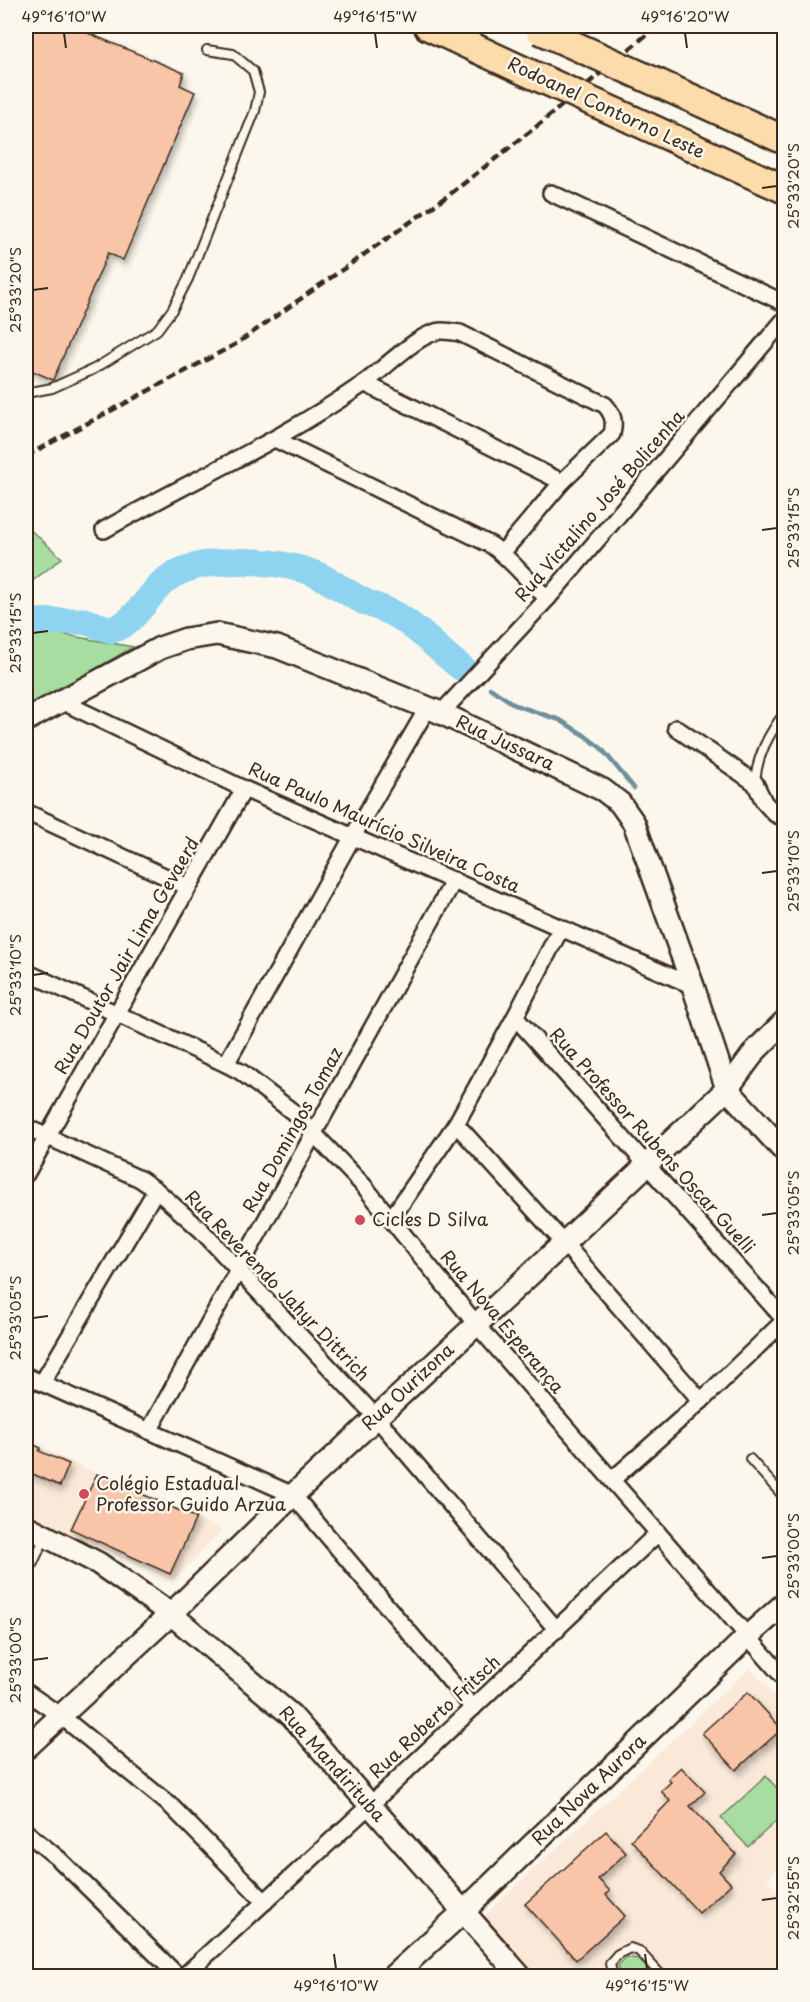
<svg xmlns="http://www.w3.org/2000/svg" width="810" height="2002" viewBox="0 0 810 2002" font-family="'Playpen Sans',sans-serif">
<defs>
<filter id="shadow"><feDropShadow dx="3" dy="5" stdDeviation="3" flood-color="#0004"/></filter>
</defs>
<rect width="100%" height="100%" fill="#fbf7ec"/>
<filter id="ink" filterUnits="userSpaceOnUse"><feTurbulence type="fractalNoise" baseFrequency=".0167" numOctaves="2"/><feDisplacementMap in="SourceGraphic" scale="12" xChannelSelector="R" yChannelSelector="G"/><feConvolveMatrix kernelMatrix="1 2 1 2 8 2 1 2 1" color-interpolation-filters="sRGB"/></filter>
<g filter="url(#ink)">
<g fill="#fae8d8">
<polygon points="26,1441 97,1474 222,1530 173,1581 26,1514"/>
<polygon points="750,1668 784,1707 784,1863 767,1879 784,1899 784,1976 534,1976 483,1917"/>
</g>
<g fill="#a7dda0" stroke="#71845f" stroke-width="1.5">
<polygon points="26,526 62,558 26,586"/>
<polygon points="38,630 133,647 26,710 26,638"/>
<polygon points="766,1776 784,1796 784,1814 748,1847 721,1818"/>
<polygon points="627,1957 638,1959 655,1976 621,1976 618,1965"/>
</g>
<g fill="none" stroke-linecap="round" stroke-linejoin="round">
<polyline stroke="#6d8f9b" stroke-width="4.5" points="490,688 515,705 560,720 584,735 601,748 634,788"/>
<path stroke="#8ed3ef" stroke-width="27" d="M 26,622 L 84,621 L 111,630 C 140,622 151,585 175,574 C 211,555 285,559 322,577 C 336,585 350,594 365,602 C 376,607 389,610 398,616 C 422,631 440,652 462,668"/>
</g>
<g fill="#f8c5a9" stroke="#3b2a1e" stroke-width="1.5" filter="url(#shadow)">
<polygon points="26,26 71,26 184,73 180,85 195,92 123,260 108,253 53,380 26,368"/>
<polygon points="26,1441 41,1448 39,1451 69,1464 60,1486 26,1471"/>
<polygon points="97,1474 196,1518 170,1574 71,1529"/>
<polygon points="748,1692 782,1729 736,1770 702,1733"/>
<polygon points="681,1767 705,1792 690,1806 736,1854 719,1871 731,1884 699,1913 631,1840 670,1801 661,1791 671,1782 668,1779"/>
<polygon points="606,1831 626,1853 598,1879 610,1891 606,1895 625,1916 576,1960 525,1904"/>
</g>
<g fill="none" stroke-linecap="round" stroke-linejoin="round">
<defs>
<g id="lane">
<polyline points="26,393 52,388 94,369 157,330 172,310 188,279 255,111 259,92 253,71 233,54 207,50"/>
<path d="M 755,783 C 757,756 768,735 784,714"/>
<polyline points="750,1459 784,1497"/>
<polyline points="26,1578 45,1537"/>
<polyline points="615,1976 612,1974 610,1963 618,1954 630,1948 639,1951 662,1976"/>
</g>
<g id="street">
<polyline points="551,193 784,303"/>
<polyline points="364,383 562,482"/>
<path d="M 275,439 L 491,545 C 513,560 527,582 548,598"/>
<path d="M 104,530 C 190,481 281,441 363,384 C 382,371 420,331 442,331 C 448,331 454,332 460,333 L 605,405 C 613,414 615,421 612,434 L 562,482 L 502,553"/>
<polyline points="61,701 244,789 693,986"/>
<polyline points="441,713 548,598 784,320"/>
<polyline points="676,728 755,783 764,802 775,814 784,818"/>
<polyline points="26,812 188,887"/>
<polyline points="26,972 226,1064 241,1072 293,1112 364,1186 476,1324 784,1678"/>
<polyline points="515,1017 784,1319"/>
<polyline points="226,1064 353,836 428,707"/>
<polyline points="456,1124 564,1243 701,1401"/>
<polyline points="26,1127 140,1179 156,1190 201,1230 376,1417 557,1630"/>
<polyline points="26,1174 244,789"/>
<polyline points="391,1219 456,1124 515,1017 561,928"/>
<polyline points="26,1376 293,1495 473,1708"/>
<polyline points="42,1383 156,1190"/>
<polyline points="149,1431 454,880"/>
<polyline points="612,1480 701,1401 784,1321"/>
<polyline points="26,1692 61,1716 171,1806 265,1902"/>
<polyline points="26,1832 59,1859 178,1976"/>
<polyline points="184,1976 370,1805 658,1533"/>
</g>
<g id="secondary">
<polyline points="26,720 160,648 186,639 217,634 277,647 441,713 603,790 620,803 634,823 693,986 727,1089 784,1151"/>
<polyline points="26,1526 98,1563 171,1614 291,1715 520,1976"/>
<polyline points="26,1748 171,1614 293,1495 564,1243 727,1089 756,1050 784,1022"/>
<polyline points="393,1976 463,1912 748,1636 784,1604"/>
</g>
<g id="highway">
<polyline points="428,26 520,69"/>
<polyline points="660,84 784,140"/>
<polyline points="633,120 784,189"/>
</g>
</defs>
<use href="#lane" stroke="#3b2a1e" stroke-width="12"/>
<use href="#street" stroke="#3b2a1e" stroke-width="20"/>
<use href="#secondary" stroke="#3b2a1e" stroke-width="26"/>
<use href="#highway" stroke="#3b2a1e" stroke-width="32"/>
<use href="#lane" stroke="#fbf7ec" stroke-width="8"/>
<use href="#street" stroke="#fbf7ec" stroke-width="15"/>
<use href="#secondary" stroke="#fbf7ec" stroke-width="21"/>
<use href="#highway" stroke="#fddcac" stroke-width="27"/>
<polyline stroke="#3b2a1e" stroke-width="4.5" stroke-dasharray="9 4.5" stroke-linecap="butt" points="26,456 236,344 449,195 537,126 657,26"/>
<defs>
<g id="highway-bridge">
<polyline points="540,30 660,84"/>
<polyline points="520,69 633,120"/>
</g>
</defs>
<use href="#highway-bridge" stroke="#3b2a1e" stroke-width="32" stroke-linecap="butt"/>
<use href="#highway-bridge" stroke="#fddcac" stroke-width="27"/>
</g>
</g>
<path fill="none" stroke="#3b2a1e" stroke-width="2" d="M 64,33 L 66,48M 375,33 L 377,48M 685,33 L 687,48M 762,188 L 777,186M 33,290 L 48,288M 762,530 L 777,528M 33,633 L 48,631M 762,873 L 777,871M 33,975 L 48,973M 762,1215 L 777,1213M 33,1318 L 48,1316M 762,1558 L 777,1556M 33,1660 L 48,1658M 762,1900 L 777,1898M 334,1954 L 336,1969M 645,1954 L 647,1969"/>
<g fill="#d1495b" stroke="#fbf7ec" stroke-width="2">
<circle cx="360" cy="1220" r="6"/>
<circle cx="84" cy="1494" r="6"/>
</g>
<g text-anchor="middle" stroke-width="5" stroke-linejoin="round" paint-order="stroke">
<g font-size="18" fill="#3b2a1e" stroke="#fbf7ec">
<text transform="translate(606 108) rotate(25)" y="6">Rodoanel Contorno Leste</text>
<text transform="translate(600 506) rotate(-49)" y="6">Rua Victalino José Bolicenha</text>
<text transform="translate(505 743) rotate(25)" y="6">Rua Jussara</text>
<text transform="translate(384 828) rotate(24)" y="6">Rua Paulo Maurício Silveira Costa</text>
<text transform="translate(127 956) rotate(-60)" y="6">Rua Doutor Jair Lima Gevaerd</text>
<text transform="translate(293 1130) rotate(-61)" y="6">Rua Domingos Tomaz</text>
<text transform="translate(652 1141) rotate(48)" y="6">Rua Professor Rubens Oscar Guelli</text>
<text transform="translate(277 1286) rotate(46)" y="6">Rua Reverendo Jahyr Dittrich</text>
<text transform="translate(502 1322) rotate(50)" y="6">Rua Nova Esperança</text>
<text transform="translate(408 1387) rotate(-43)" y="6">Rua Ourizona</text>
<text transform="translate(435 1717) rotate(-43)" y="6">Rua Roberto Fritsch</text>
<text transform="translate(332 1764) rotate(48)" y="6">Rua Mandirituba</text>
<text transform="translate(589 1790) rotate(-44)" y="6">Rua Nova Aurora</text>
</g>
<g font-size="18" fill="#3b2a1e" stroke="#fbf7ec" text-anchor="start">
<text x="372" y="1226">Cicles D Silva</text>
<text x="96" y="1490">Colégio Estadual<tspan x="96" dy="21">Professor Guido Arzua</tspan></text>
</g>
</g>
<rect width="810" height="2002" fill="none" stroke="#fbf7ec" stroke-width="66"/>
<rect x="33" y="33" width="744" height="1936" fill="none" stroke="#3b2a1e" stroke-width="2"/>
<g font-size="15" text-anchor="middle" fill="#3b2a1e">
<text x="64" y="22">49°16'10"W</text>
<text x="375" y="22">49°16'15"W</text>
<text x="685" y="22">49°16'20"W</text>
<text transform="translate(794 186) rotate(-90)" y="5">25°33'20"S</text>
<text transform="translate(16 290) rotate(-90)" y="5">25°33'20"S</text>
<text transform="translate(794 528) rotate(-90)" y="5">25°33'15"S</text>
<text transform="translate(16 633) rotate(-90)" y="5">25°33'15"S</text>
<text transform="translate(794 871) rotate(-90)" y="5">25°33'10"S</text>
<text transform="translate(16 975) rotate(-90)" y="5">25°33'10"S</text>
<text transform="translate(794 1213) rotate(-90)" y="5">25°33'05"S</text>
<text transform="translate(16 1318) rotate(-90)" y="5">25°33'05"S</text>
<text transform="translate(794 1556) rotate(-90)" y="5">25°33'00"S</text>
<text transform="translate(16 1660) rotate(-90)" y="5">25°33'00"S</text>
<text transform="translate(794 1898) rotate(-90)" y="5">25°32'55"S</text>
<text x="336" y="1991">49°16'10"W</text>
<text x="647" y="1991">49°16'15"W</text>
</g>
</svg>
